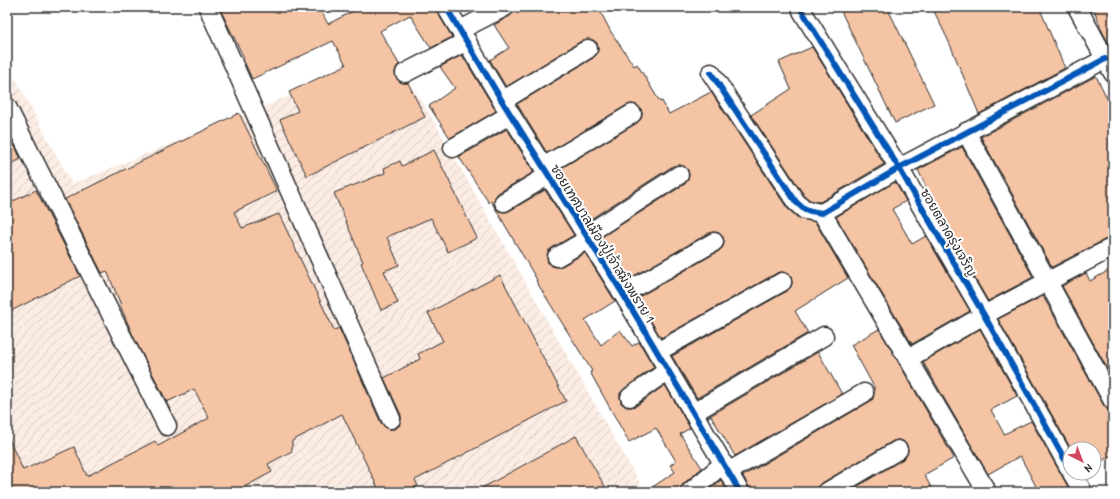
<svg xmlns="http://www.w3.org/2000/svg" width="1120" height="499" viewBox="0 0 1120 499" font-family="'Patrick Hand','Playpen Sans Thai',sans-serif">
<defs>
<pattern id="industrial-furrows" width="10" height="10" patternUnits="userSpaceOnUse"><rect width="10" height="10" fill="#fcede4"/><path d="M-1 1l2-2M0 10L10 0M9 11l2-2" fill="none" stroke="#d8cbc4"/></pattern>
</defs>
<rect width="100%" height="100%" fill="#fff"/>
<filter id="ink" filterUnits="userSpaceOnUse"><feTurbulence type="fractalNoise" baseFrequency=".025" numOctaves="2"/><feDisplacementMap in="SourceGraphic" scale="8" xChannelSelector="R" yChannelSelector="G"/><feConvolveMatrix kernelMatrix="1 2 1 2 8 2 1 2 1" color-interpolation-filters="sRGB"/></filter>
<g filter="url(#ink)">
<polygon fill="url(#industrial-furrows)" points="390,55 428,111 645,492 7,492 7,63 72,184"/>
<g fill="#f5c4a5" stroke="#2b2b2b">
<polygon points="219,7 319,7 328,24 361,7 436,7 437,12 452,37 431,48 410,15 380,31 399,64 396,68 395,72 396,78 400,82 404,83 408,83 425,117 307,176 280,120 298,111 289,92 346,65 333,41 252,79 243,59 244,58"/>
<polygon points="529,7 598,7 611,32 634,66 637,64 660,102 662,101 669,114 711,92 787,208 798,218 815,222 848,278 795,311 808,333 697,398 672,356 787,291 791,287 792,283 791,277 787,273 782,272 777,273 661,338 637,298 719,251 723,247 724,242 723,237 719,233 714,232 709,233 627,280 600,238 685,184 688,179 689,175 688,170 683,166 678,165 673,166 589,220 558,170 637,123 641,119 642,113 641,109 637,105 631,104 627,105 547,153 517,104 593,58 597,54 598,48 597,43 593,40 588,39 583,40 506,87 490,60 509,48 494,25 510,16 515,11 517,14"/>
<polygon points="839,7 887,7 934,104 895,123"/>
<polygon points="932,7 1039,7 1065,68 979,114 949,42"/>
<polygon points="1093,7 1113,7 1113,51 1103,33"/>
<polygon points="812,47 884,164 820,202 810,200 804,195 751,115 791,89 779,62"/>
<polygon points="462,55 496,111 450,138 429,106 455,88 440,67"/>
<polygon points="1096,76 1113,110 1113,237 1108,238 1052,267 981,137"/>
<polygon points="239,113 277,191 234,212 242,228 279,214 334,330 339,328 381,423 385,427 390,429 395,429 400,425 401,420 401,415 384,378 420,359 418,354 443,341 428,313 500,275 566,401 415,480 418,486 405,492 380,492 342,414 292,441 292,451 268,464 272,472 235,492 7,492 7,435 23,470 74,447 87,476 155,441 158,446 209,418 194,389 167,402 134,338 120,305 121,305 107,271 102,273 65,199"/>
<polygon points="507,129 534,172 498,193 495,197 494,203 495,207 499,211 505,212 509,211 545,190 574,235 552,248 548,251 547,257 548,263 552,266 557,267 562,266 585,253 615,301 585,320 601,345 620,330 632,346 639,342 654,367 624,389 620,393 620,398 621,403 626,407 631,407 636,406 665,385 690,428 680,434 702,468 683,484 680,492 645,492 675,472 670,465 676,461 656,428 629,442 590,372 592,371 536,281 537,280 491,201 489,203 459,157"/>
<polygon points="7,130 21,159 7,166"/>
<polygon points="962,147 1033,277 988,301 927,196 930,195 918,170"/>
<polygon points="434,150 477,238 448,252 431,218 387,237 399,265 384,271 398,303 381,310 361,263 363,262 334,193 385,173 384,168 400,161 402,166"/>
<polygon points="895,182 906,201 892,209 912,244 926,236 970,311 912,344 836,217"/>
<polygon points="36,190 80,276 7,313 7,204"/>
<polygon points="1113,268 1113,379 1062,286 1086,273 1090,281"/>
<polygon points="1043,296 1104,406 1108,410 1113,411 1113,454 1094,466 1094,449 1071,449 998,319"/>
<polygon points="879,329 954,458 924,475 934,492 848,492 903,459 907,455 908,450 907,445 903,441 898,440 893,441 822,483 818,487 817,492 750,492 749,487 743,476 869,402 873,399 874,393 874,387 851,345"/>
<polygon points="980,329 1017,396 991,410 1004,434 1031,421 1071,492 1039,492 1020,456 988,474 923,362"/>
<polygon points="818,352 842,394 735,456 711,416 708,417"/>
<polygon points="576,436 608,492 475,492"/>
<polygon points="721,480 728,492 706,492"/>
</g>
<g fill="none" stroke-linecap="round" stroke-linejoin="round">
<defs>
<g id="street">
<polyline points="208,7 391,419"/>
<polyline points="446,7 502,101 623,294 740,492"/>
<polyline points="1077,7 1113,73"/>
<polyline points="802,11 899,168 984,315 1070,469"/>
<polyline points="460,30 505,7"/>
<polyline points="405,73 467,41"/>
<polyline points="711,73 796,202 805,210 822,213 899,168 1105,59"/>
<polyline points="502,101 588,49"/>
<polyline points="7,107 167,426"/>
<polyline points="966,132 1113,401"/>
<polyline points="453,148 511,114"/>
<polyline points="543,167 632,114"/>
<polyline points="504,202 549,175"/>
<polyline points="822,213 987,492"/>
<polyline points="586,235 679,175"/>
<polyline points="557,257 588,239"/>
<polyline points="623,294 714,242"/>
<polyline points="657,352 782,282"/>
<polyline points="909,358 984,315 1113,247"/>
<polyline points="630,397 667,371"/>
<polyline points="693,413 824,336"/>
<polyline points="728,472 864,393"/>
<polyline points="1072,473 1083,492"/>
<polyline points="690,492 723,464"/>
<polyline points="827,492 898,450"/>
</g>
</defs>
<use href="#street" stroke="#2b2b2b" stroke-width="21"/>
<use href="#street" stroke="#fff" stroke-width="18"/>
<defs>
<g id="cycleway">
<polyline points="446,7 502,101 623,294 740,492"/>
<polyline points="802,11 899,168 984,315 1070,469"/>
<polyline points="711,73 796,202 805,210 822,213 899,168 1105,59"/>
</g>
</defs>
<use href="#cycleway" stroke="#fff" stroke-width="8"/>
<use href="#cycleway" stroke="#0057b8" stroke-width="6"/>
</g>
</g>
<g text-anchor="middle" stroke-width="4" stroke-linejoin="round" paint-order="stroke">
<g font-size="13" fill="#2b2b2b" stroke="#fff">
<text transform="translate(949 232) rotate(60)" y="5">ซอยตลาดรุ่งเจริญ</text>
<text transform="translate(603 243) rotate(58)" y="5">ซอยเทศบาลเมืองปู่เจ้าสมิงพราย 1</text>
</g>
</g>
<rect width="1120" height="499" fill="none" stroke="#fff" stroke-width="24"/>
<rect x="12" y="12" width="1096" height="475" fill="none" stroke="#2b2b2b" stroke-width="1.5" filter="url(#ink)"/>
<g transform="translate(1082 461) rotate(138)"><circle r="19" fill="#ffffff" stroke="#aaaaaa"/>
<path d="M0-3L7 15L0 10L-7 15Z" fill="#d1495b"/>
<text y="-6" font-size="11" font-weight="bold" text-anchor="middle" fill="#2b2b2b">N</text>
</g>
</svg>
